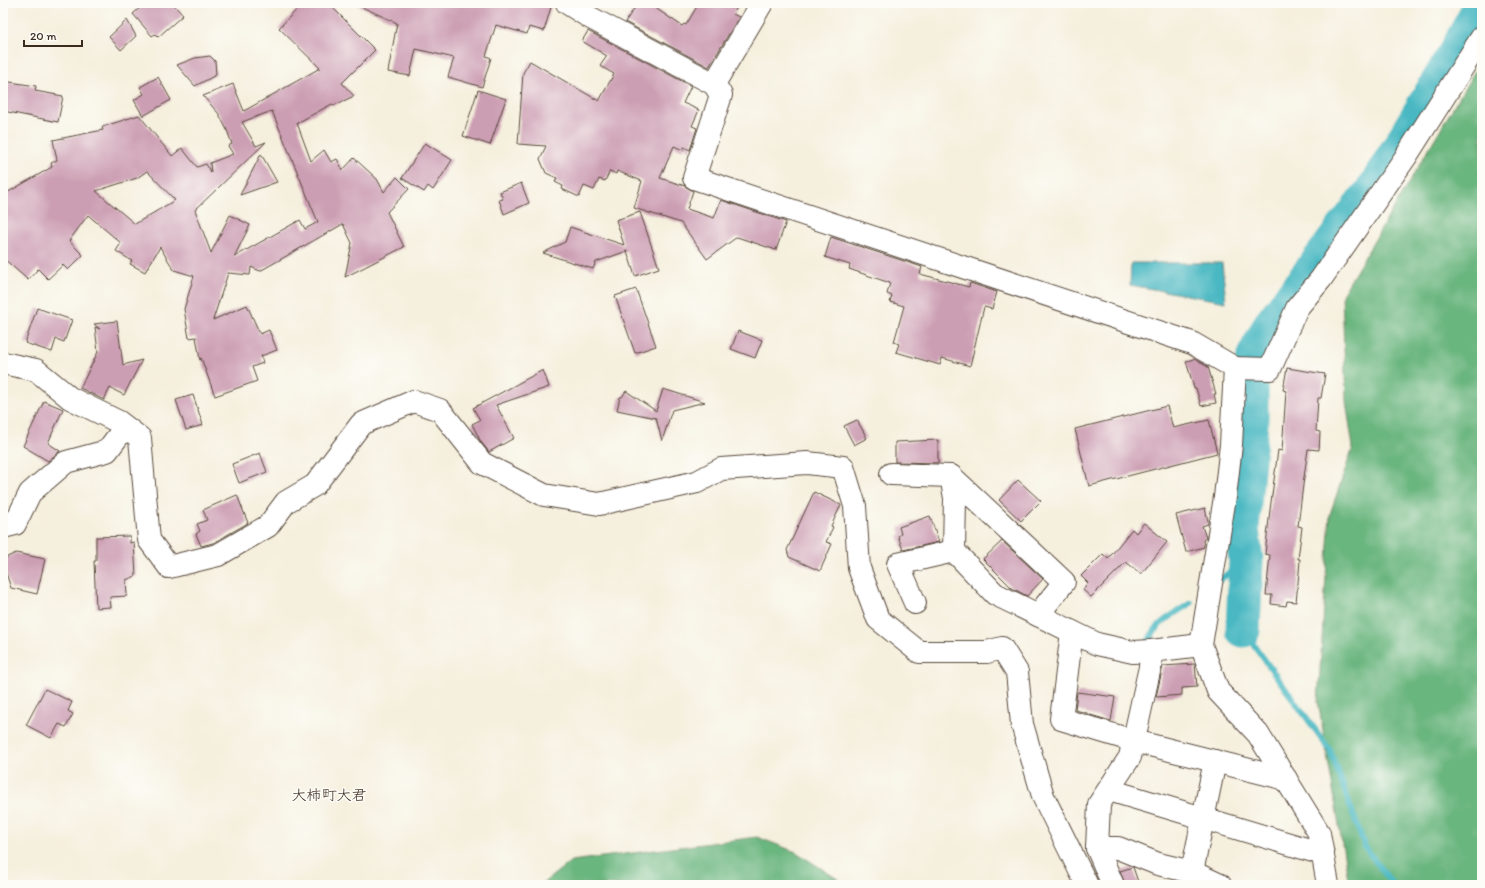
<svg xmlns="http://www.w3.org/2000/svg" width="1485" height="888" viewBox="0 0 1485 888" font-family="Itim,'Klee One',sans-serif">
<rect width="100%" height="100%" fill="#fdfcf7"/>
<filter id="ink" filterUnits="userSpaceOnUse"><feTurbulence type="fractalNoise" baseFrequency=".025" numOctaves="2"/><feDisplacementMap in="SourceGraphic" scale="8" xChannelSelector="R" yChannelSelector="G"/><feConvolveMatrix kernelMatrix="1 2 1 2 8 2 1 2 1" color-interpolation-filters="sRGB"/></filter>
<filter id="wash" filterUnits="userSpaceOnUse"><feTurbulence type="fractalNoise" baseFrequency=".012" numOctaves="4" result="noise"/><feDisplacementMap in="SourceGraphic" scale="16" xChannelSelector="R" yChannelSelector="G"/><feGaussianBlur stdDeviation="0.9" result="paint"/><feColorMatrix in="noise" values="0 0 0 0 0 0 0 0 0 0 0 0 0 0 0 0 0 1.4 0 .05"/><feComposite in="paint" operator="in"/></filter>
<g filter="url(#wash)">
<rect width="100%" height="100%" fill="#f5efdd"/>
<g fill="#6ab67f" stroke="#52704e">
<polygon points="1482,59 1482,885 1349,885 1318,701 1330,514 1353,447 1346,401 1342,295"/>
<polygon points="757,837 796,852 839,880 841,885 541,885 571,861"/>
</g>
<polygon fill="#49b8c2" stroke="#427170" points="1131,263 1222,263 1226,302 1130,285"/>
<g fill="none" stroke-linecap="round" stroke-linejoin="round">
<g stroke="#49b8c2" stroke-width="6">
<polyline points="1218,581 1246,560"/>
<polyline points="1243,630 1330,750 1365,847 1393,885"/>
<path d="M 1146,647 C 1154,623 1171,616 1191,603"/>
<polyline points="1089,807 1089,799 1109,770"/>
</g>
<polyline stroke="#49b8c2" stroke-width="35" points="1243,630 1246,560 1242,529 1251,422 1251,378 1254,356 1270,325 1377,184 1453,57 1475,17 1480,3"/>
</g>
<g id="blocks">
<g fill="#cc9eb3" fill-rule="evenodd">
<polygon points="145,3 172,3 183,15 158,37 155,34 152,36 133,14"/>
<path d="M 303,3 L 328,3 L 375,50 L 342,83 L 354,96 L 333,106 L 332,104 L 297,123 L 311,161 L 324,150 L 331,162 L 337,159 L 343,170 L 354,158 L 377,179 L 384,192 L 397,177 L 409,189 L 387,212 L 404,247 L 345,277 L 352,243 L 343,224 L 260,271 L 251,267 L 250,275 L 228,273 L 213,320 L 247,305 L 260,334 L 269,330 L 277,350 L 261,356 L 263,363 L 252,367 L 257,381 L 215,396 L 201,358 L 200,360 L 196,337 L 189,338 L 184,309 L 194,276 L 174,270 L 160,247 L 145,272 L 130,264 L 132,261 L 116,251 L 121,243 L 88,215 L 69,241 L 83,255 L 68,270 L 63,265 L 48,279 L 38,269 L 28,280 L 3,258 L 3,195 L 52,167 L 51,163 L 57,160 L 53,140 L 103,130 L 102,127 L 139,115 L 172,156 L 182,148 L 197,167 L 206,164 L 211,173 L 210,163 L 233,154 L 228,146 L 232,144 L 227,130 L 219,114 L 203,96 L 233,84 L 244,111 L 320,68 L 279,28 ZM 272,111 L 318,222 L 305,229 L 300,220 L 234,257 L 250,225 L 230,215 L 211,253 L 195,210 L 266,142 L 256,146 L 242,122 ZM 147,171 L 175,200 L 135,224 L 96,191 L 137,178 Z"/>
<polygon points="353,3 539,3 551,7 544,31 529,27 527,34 496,25 486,56 491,58 482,87 448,77 454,58 416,49 410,76 388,72 397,23"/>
<polygon points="638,3 648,3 682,26 684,24 686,25 699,3 740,3 733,14 739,17 709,67 625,22"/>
<polygon points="127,20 136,36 121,50 109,37"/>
<polygon points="588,31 691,86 683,103 699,110 692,126 697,128 690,150 684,147 683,150 674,146 660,178 685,186 693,191 687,209 714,218 721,200 786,222 776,250 737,237 707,259 681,223 634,208 642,181 617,171 616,174 610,171 605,181 599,179 594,190 584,186 579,197 562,189 563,186 555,182 557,178 546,173 540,159 546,146 518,144 523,73 530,61 599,101 614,74 600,66 607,56 582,41"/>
<polygon points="210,56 215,61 216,75 195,86 177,65 195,58"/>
<polygon points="158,77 171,100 143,116 134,100 144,94 140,87"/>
<polygon points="3,81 36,86 35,91 63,96 58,122 3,111"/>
<polygon points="478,90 506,99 490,145 463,136"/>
<polygon points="425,143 452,160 433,190 428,186 424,192 402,178"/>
<polygon points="261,154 277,182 240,195"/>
<polygon points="521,183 529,203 504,214 499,200 503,199 500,192"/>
<polygon points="640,212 659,268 635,276 627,251 596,262 593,269 543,253 565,242 570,227 624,245 616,220"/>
<polygon points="831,237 922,267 920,274 969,287 970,283 997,292 992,309 984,307 970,366 942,358 940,365 896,352 899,344 894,342 904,306 890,302 892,296 887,294 890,283 849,269 850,265 825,257"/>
<polygon points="636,289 656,346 635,353 615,296"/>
<polygon points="37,308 72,320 64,342 56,339 52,352 25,343"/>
<polygon points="117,321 123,365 142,360 124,395 110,388 104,400 80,388 98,352 95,327 100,329 94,324"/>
<polygon points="738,331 762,340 755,358 731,349"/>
<polygon points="1194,359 1208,367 1216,394 1214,394 1216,403 1201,406 1196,388 1194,388 1186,361"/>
<polygon points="1287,368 1325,374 1321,398 1318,398 1316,431 1320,432 1319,450 1308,449 1304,477 1298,526 1302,527 1298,559 1300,559 1299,573 1296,602 1287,601 1286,606 1271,604 1272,595 1266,595 1270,555 1265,554 1270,510 1278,450 1282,451 1286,391 1283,390"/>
<polygon points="543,370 549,387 496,405 514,438 489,452 481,442 472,424 480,420 473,408"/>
<polygon points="663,389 705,402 672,410 662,441 656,418 617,410 620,397 622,397 626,391 656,411"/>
<polygon points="193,395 203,425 186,430 176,400"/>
<polygon points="44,401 63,409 48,443 60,451 48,461 23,446"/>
<polygon points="1167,406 1173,428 1209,420 1217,453 1089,486 1075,429"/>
<polygon points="857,420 867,438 854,445 844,426"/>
<polygon points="938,440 938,463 895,462 895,442"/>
<polygon points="260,453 267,472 239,483 232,464"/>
<polygon points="1018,480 1041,501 1021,521 999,500"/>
<polygon points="814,492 841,505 831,526 833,527 826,542 832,544 820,571 789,557 787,550"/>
<polygon points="237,495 248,523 213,543 201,546 196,534 200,531 197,524 207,520 203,510"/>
<polygon points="1205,508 1208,521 1208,524 1202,526 1206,538 1203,540 1204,547 1186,552 1176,515"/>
<polygon points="930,516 939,542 903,550 898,536 901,534 899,527"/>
<polygon points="1144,523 1167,542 1141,574 1126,562 1091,597 1083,590 1088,583 1081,576 1103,554 1108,559 1132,529 1136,533"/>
<polygon points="130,536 130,543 134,542 136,576 126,580 127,596 110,597 111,607 96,608 94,561 96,561 96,537"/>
<polygon points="1002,541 1043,579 1027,596 1012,588 983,559"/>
<polygon points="16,553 45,559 37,594 11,588 3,564 3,559"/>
<polygon points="1195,664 1197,687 1182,688 1182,695 1156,697 1163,666"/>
<polygon points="45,689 72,702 68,711 73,714 66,727 59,724 51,738 26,725"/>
<polygon points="1077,692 1115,697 1111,721 1087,714 1087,713 1075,710"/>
<polygon points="1133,867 1139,885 1125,885 1120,871"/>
</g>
</g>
</g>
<g filter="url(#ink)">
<use href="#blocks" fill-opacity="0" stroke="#57483b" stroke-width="1"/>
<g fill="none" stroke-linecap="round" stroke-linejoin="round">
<defs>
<g id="minor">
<polyline points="567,3 589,17 714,84 721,95 694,178 1192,343 1235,368 1270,369 1297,308 1321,279 1405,158 1482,37"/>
<polyline points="714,84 762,3"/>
<polyline points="3,363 36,370 70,398 119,422 140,438 149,540 169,567 218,555 268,526 286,502 315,485 361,424 414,401 440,410 482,463 544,495 599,504 697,482 721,469 807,463 843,467 855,506 859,568 878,619 919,652 987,652 1002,648 1017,672 1022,724 1043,796 1087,885"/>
<polyline points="1235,368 1231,445 1225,497 1201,645 1218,691 1258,734 1319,833 1328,885"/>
<polyline points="891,474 951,476 955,498 954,551 995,594 1097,644 1133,652 1151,651"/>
<polyline points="951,476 1064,582 1038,615"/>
<polyline points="3,527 15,524 30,493 66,462 107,451 125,427"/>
<polyline points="915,603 898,564 954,551"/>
<polyline points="1072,632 1061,719 1134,741 1286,779"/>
<polyline points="1109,790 1323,854"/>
<polyline points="1097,848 1118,848 1158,864 1192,872 1220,885"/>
<polyline points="1113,885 1097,848 1099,804 1130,757 1150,667 1151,651 1201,645"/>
<polyline points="1194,885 1192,872 1215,761"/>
</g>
</defs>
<use href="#minor" stroke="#57483b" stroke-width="24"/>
<use href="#minor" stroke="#fff" stroke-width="22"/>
</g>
</g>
<g text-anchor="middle" stroke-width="3" stroke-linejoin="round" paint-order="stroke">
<g font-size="15" fill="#3b2a1e" stroke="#fdfcf7">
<text x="329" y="800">大柿町大君</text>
</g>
</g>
<rect width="1485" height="888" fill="none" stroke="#fdfcf7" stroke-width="16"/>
<path d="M24 40v6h58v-6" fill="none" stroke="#3b2a1e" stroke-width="2"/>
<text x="30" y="40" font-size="12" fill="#3b2a1e" stroke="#fdfcf7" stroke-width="3" paint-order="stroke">20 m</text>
</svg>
